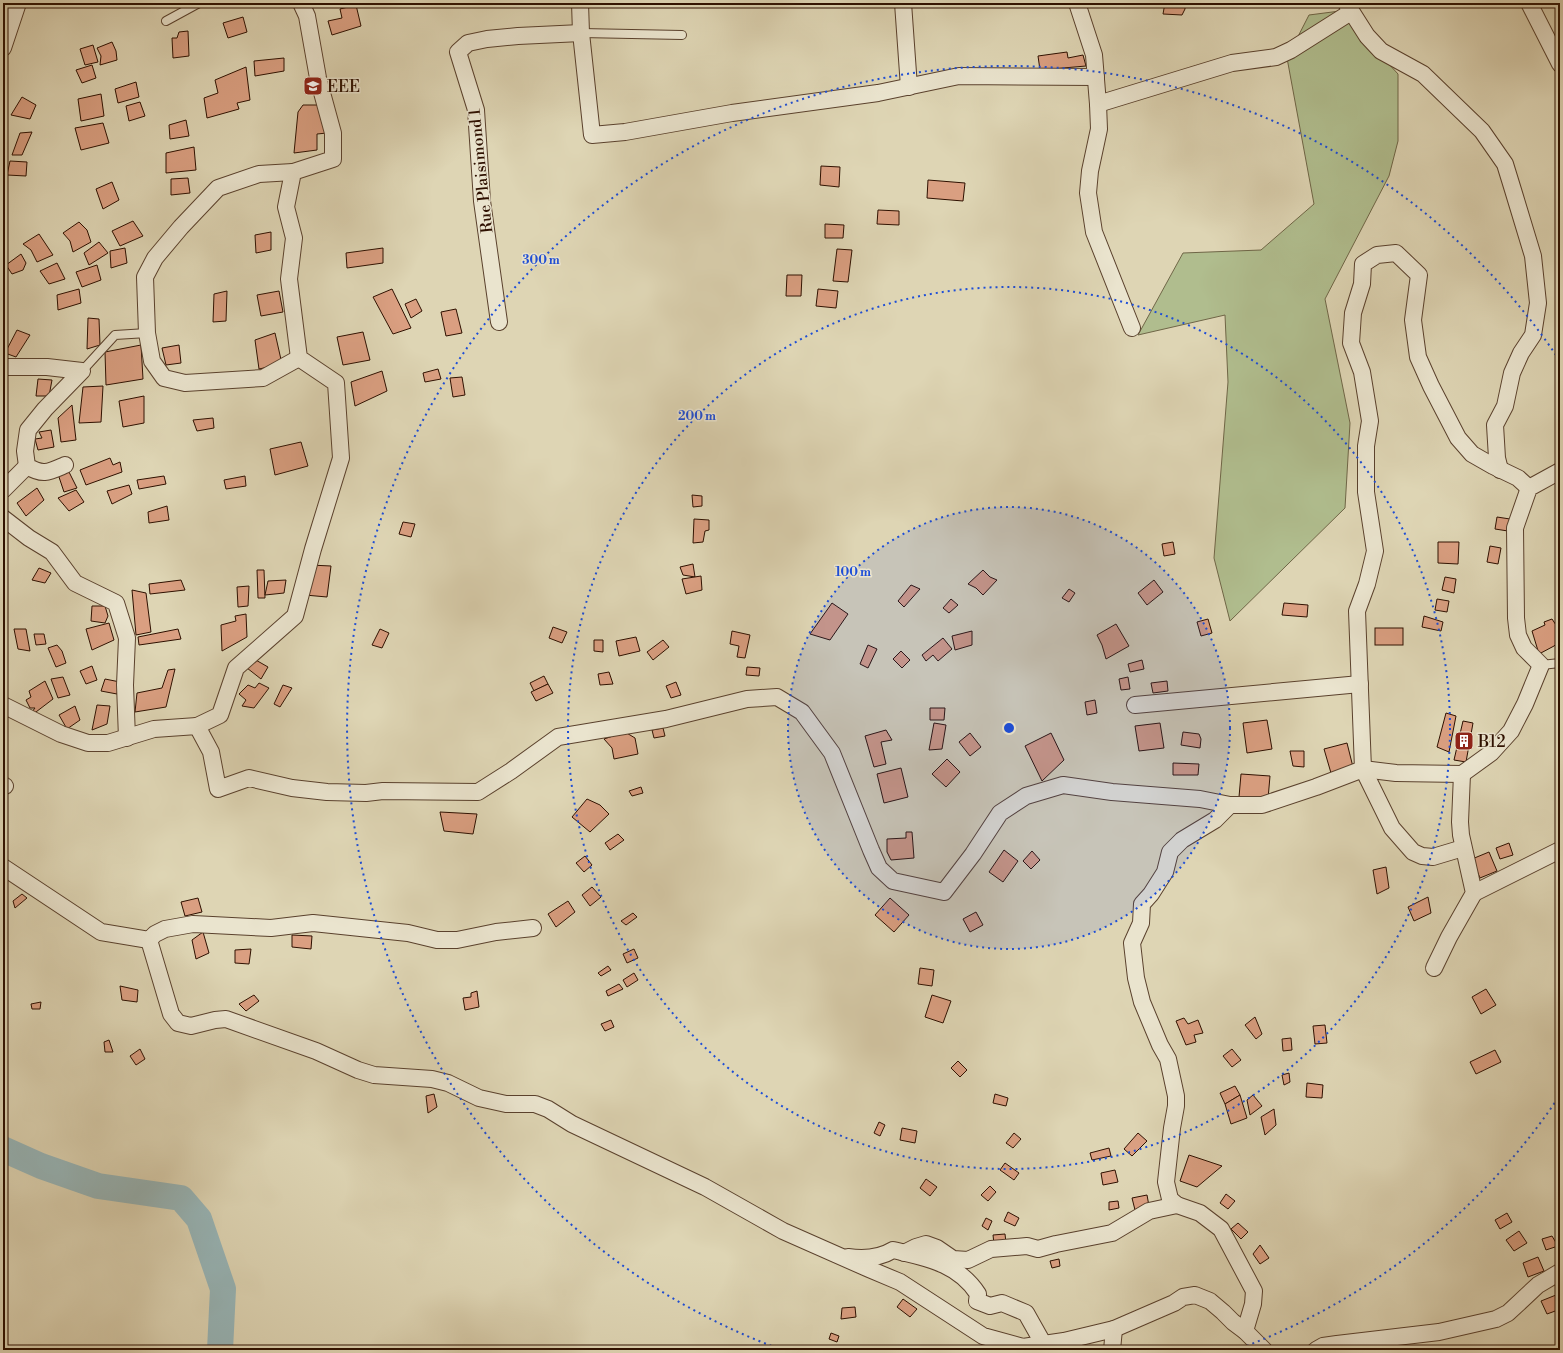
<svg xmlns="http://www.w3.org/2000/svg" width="1563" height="1353" viewBox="0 0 1563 1353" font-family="'Libre Bodoni',serif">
<rect width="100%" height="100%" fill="#ded5b4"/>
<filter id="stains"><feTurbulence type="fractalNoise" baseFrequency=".005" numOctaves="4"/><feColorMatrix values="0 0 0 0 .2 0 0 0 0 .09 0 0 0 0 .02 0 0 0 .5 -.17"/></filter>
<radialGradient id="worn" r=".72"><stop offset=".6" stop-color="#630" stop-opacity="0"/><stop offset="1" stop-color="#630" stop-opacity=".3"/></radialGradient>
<polygon fill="#b0bd8e" stroke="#6f6647" points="1340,11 1398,74 1398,141 1389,176 1325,299 1350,423 1345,508 1230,621 1214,558 1228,382 1225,315 1138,335 1183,253 1261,250 1314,204 1287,58 1309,15"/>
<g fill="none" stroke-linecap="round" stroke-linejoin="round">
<polyline stroke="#98b6b8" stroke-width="26" points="3,1149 41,1166 98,1186 181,1198 199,1219 223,1289 220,1350"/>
</g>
<g fill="#da9f81" stroke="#2e1000">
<polygon points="1165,3 1185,3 1185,9 1182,15 1163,14"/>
<polygon points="356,5 361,26 332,35 328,21 342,18 340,9"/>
<polygon points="243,17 247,32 228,38 223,23"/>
<polygon points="188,31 189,56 173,58 172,38 177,38 179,32"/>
<polygon points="112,42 116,51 117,60 100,65 101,56 97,48"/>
<polygon points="93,45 98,62 85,65 80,49"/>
<polygon points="1067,52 1068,58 1083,55 1086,66 1040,70 1038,56"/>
<polygon points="284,58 284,71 255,76 254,61"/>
<polygon points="92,65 96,78 82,83 76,70"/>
<polygon points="246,67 250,100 237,103 239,109 207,118 204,98 218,93 215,80"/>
<polygon points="136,82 139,97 118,103 115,89"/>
<polygon points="101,94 104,116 81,121 78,99"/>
<polygon points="22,97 36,105 30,119 11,115"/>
<polygon points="140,102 145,116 129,121 126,106"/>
<polygon points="303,105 317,105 327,133 317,134 317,150 294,153 298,112"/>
<polygon points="186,120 189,136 170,139 169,125"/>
<polygon points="103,123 109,143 81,150 75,128"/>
<polygon points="32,132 22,155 12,155 20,133"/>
<polygon points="194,147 196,170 166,173 166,153"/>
<polygon points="10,161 27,162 26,176 7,175"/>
<polygon points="821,166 840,167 839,187 820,185"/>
<polygon points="188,178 190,193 171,195 171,179"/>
<polygon points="928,180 965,183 963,201 927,198"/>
<polygon points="112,182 119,200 103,209 96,189"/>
<polygon points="878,210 899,211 899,225 877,224"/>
<polygon points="133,221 143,236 120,246 112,231"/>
<polygon points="79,222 87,230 91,242 73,252 70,241 63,233"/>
<polygon points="825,224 844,225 843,238 825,238"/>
<polygon points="271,232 271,250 256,253 255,235"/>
<polygon points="39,234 53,255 37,262 31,250 23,244"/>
<polygon points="99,242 108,253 89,265 84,253"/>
<polygon points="125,248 127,263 111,268 110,251"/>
<polygon points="383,248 383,263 347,268 346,253"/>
<polygon points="837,249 852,250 848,282 833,281"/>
<polygon points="21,254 26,263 23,270 12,274 6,265"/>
<polygon points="57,263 65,279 49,284 40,271"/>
<polygon points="97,265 101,280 82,287 76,272"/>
<polygon points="787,275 802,275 801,296 786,296"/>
<polygon points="79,289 81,303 58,310 57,295"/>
<polygon points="392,289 411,328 393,334 373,297"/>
<polygon points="818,289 838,291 836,308 816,306"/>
<polygon points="227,291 226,321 213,322 214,294"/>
<polygon points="279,291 283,312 261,316 257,295"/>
<polygon points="416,299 422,311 411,318 405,304"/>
<polygon points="456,309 462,333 446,336 441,312"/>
<polygon points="88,318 99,319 100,345 87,349"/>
<polygon points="17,330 30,335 16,357 5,353"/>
<polygon points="363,332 370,360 343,365 337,337"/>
<polygon points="275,333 282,364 259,369 255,340"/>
<polygon points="141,345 143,379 106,385 105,352"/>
<polygon points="179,345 181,363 166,365 162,348"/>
<polygon points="438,369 441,379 425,382 423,373"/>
<polygon points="382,371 387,391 355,406 351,382"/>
<polygon points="462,377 465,395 453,397 450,378"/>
<polygon points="38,379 52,380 49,396 36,396"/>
<polygon points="103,386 101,422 79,423 83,387"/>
<polygon points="144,396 144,423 123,427 119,401"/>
<polygon points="72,405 76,440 61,442 58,418"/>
<polygon points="213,418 214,428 197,431 193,420"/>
<polygon points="51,430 54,447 38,450 35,439 42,438 39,432"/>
<polygon points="301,442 308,466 275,475 270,449"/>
<polygon points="110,458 113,465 120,462 122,472 86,485 80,470"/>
<polygon points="68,470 77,488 64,492 58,474"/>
<polygon points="164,476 166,484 139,489 137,480"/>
<polygon points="245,476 246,486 226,489 224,480"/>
<polygon points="129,485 132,494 112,504 107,491"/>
<polygon points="37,488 44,500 26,516 17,503"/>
<polygon points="76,490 84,502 69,511 58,498"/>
<polygon points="692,495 702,496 702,506 693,507"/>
<polygon points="167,506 169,520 149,523 148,512"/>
<polygon points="1497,517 1510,519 1508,531 1495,529"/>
<polygon points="694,519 709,520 709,530 705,531 703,542 693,543"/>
<polygon points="403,522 415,524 411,537 399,534"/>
<polygon points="1173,542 1175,554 1164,556 1162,544"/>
<polygon points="1438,542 1459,542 1458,564 1438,563"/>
<polygon points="1490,546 1501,548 1498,564 1487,562"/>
<polygon points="693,564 695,577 683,575 680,567"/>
<polygon points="310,565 331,566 327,597 305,595"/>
<polygon points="39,568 51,573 45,583 32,580"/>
<polygon points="257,570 264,570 265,598 258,598"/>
<polygon points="983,570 990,577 997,580 983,595 976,588 968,584"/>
<polygon points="701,576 702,590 686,594 682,579"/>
<polygon points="1445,577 1456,579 1454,593 1442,590"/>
<polygon points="181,580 185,590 150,594 149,584"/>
<polygon points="286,580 284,593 265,595 268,581"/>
<polygon points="1154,580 1163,592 1147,605 1138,593"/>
<polygon points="911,585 920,589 904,607 898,601"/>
<polygon points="249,586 248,606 238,607 237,587"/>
<polygon points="1069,589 1075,593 1069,602 1062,598"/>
<polygon points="132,590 146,593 151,632 136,635"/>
<polygon points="951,599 958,605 949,613 943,608"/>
<polygon points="1437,599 1449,601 1447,612 1435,610"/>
<polygon points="832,603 848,614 830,640 810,634"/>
<polygon points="1284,603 1308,605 1307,617 1282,615"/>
<polygon points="92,606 105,606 108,616 105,623 91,621"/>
<polygon points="246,614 247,637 222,651 221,625 236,621 235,616"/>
<polygon points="1424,616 1443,622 1441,631 1422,627"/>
<polygon points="1208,619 1212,633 1201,636 1197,622"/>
<polygon points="1552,619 1560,631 1560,641 1554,646 1539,654 1532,631 1545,625 1544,622"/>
<polygon points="109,623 114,640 92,650 86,629"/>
<polygon points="1116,624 1129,646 1106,659 1102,645 1097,635"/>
<polygon points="553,627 567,632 562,643 549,638"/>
<rect x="1375" y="628" width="28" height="17"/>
<polygon points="14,629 26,629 30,651 18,649"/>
<polygon points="178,629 181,639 139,645 138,637"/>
<polygon points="380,629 389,633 382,648 372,645"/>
<polygon points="732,631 750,635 745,658 737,657 739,646 730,644"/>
<polygon points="972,631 972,645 955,650 952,636"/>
<polygon points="34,634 44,634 46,644 36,645"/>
<polygon points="636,637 640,651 619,656 616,641"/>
<polygon points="943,638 952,649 938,661 933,655 926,661 922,655"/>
<polygon points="594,640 603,640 603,652 594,651"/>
<polygon points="663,640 669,647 653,660 647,652"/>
<polygon points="57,645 62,651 66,663 56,667 48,648"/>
<polygon points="868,645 877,649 868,668 860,664"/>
<polygon points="901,651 910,660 902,668 893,659"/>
<polygon points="254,659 268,667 261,679 247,668"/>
<polygon points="1142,660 1144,669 1130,672 1128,664"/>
<polygon points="92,666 97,680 86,684 80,671"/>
<polygon points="747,667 760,668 759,676 746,675"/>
<polygon points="175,669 166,707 135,712 137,693 162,688 168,670"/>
<polygon points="609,672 613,684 600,685 598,674"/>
<polygon points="544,676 548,684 534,691 530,683"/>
<polygon points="63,677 70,695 58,698 51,679"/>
<polygon points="1128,677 1130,689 1121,690 1119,679"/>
<polygon points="105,679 120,682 117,694 101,691"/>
<polygon points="45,681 53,699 32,715 31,713 35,708 30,708 26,700 31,697 29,691"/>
<polygon points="1167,681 1168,691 1153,693 1151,683"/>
<polygon points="676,682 681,695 671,698 666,686"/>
<polygon points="259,683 269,688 254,708 242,706 246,700 239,694 248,685 255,688"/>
<polygon points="548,684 553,693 536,701 531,692"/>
<polygon points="283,685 292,688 280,707 274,704"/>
<polygon points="1095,700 1097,713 1087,715 1085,702"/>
<polygon points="97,705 110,706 107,724 92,730"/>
<polygon points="75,706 80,720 67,729 59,715"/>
<polygon points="930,708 945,708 944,720 930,720"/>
<polygon points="1446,713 1456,716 1449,752 1437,747"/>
<polygon points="1267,720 1272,749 1247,753 1243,723"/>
<polygon points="1463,721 1473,723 1466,762 1454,760"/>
<polygon points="934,723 946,725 942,749 929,750"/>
<polygon points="1160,723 1164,748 1139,751 1135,726"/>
<polygon points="663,728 665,736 654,738 652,730"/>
<polygon points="886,730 892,740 881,742 886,764 874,767 865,736"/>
<polygon points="625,732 635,738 638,754 614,759 612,748 604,739"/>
<polygon points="1183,732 1199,734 1201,739 1200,748 1181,745"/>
<polygon points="970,733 981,747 970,756 959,742"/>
<polygon points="1051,733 1064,760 1042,781 1025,746"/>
<polygon points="1347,743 1353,767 1331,773 1324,749"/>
<polygon points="1290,751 1304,751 1304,767 1293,766"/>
<polygon points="947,759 960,772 946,787 932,774"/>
<polygon points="1173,763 1199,764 1198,775 1173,775"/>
<polygon points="901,768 908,797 884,803 877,774"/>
<polygon points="1241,774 1270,776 1268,799 1239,797"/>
<polygon points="641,787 643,793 632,796 629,791"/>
<polygon points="587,799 600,805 609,814 590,832 572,817"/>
<polygon points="440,812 477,814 473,834 444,831"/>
<polygon points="906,832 912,832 914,858 891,860 887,852 887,839 906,838"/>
<polygon points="618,834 624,840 610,850 605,843"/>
<polygon points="1509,843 1513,855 1500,859 1496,848"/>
<polygon points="1004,850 1018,861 1003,882 989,872"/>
<polygon points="1032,851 1040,860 1031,869 1023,861"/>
<polygon points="1489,852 1497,871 1480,878 1472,859"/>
<polygon points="585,856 592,865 584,872 576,863"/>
<polygon points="1386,867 1389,888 1377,894 1373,870"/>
<polygon points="592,887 601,897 590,906 582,895"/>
<polygon points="22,894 27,898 15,908 13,901"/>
<polygon points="1428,897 1431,913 1414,921 1408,907"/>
<polygon points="198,898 202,912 185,916 181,902"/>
<polygon points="890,898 909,915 894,932 875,915"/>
<polygon points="568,901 575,912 556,927 548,914"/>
<polygon points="976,912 983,925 970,932 963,919"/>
<polygon points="633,913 637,917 626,925 621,921"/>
<polygon points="203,932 209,953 196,959 192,940"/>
<polygon points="292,935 312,936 311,949 292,947"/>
<polygon points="251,949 249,964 235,963 235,950"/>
<polygon points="634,949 638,958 627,963 623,954"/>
<polygon points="608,966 611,970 601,976 598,973"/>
<polygon points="920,968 934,970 932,986 918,984"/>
<polygon points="634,973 638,980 627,987 623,980"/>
<polygon points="619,984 623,989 608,996 606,991"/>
<polygon points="120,986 138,990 137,1002 122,1000"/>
<polygon points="1486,989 1496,1005 1481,1014 1472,997"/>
<polygon points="477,991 479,1007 465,1010 463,998 471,997 471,993"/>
<polygon points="254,995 259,1001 246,1011 239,1004"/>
<polygon points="932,995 951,1001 943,1023 925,1017"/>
<polygon points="41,1002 40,1009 32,1009 31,1004"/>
<polygon points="1255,1017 1262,1034 1256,1039 1245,1025"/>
<polygon points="1184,1018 1188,1024 1198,1020 1203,1033 1194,1035 1196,1042 1186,1045 1176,1021"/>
<polygon points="611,1020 614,1027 605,1031 601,1024"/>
<polygon points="1325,1025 1327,1043 1315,1044 1313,1026"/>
<polygon points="1291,1038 1292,1050 1283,1051 1282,1039"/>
<polygon points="109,1040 113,1052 105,1052 104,1042"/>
<polygon points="140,1049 145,1059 136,1065 130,1056"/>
<polygon points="1232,1049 1241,1060 1232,1067 1223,1056"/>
<polygon points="1495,1050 1501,1062 1476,1074 1470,1062"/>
<polygon points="958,1061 967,1070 960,1077 951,1068"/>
<polygon points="1289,1073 1290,1082 1284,1085 1282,1075"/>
<polygon points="1307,1083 1323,1085 1322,1098 1306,1097"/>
<polygon points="1235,1086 1240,1095 1225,1104 1220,1093"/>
<polygon points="434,1094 437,1107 428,1113 426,1096"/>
<polygon points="995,1094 1008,1098 1006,1106 993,1103"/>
<polygon points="1240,1095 1247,1118 1231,1124 1225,1104"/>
<polygon points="1253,1095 1262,1106 1250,1115 1247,1100"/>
<polygon points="1274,1109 1276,1125 1265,1135 1261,1117"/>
<polygon points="879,1122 885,1125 880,1136 874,1133"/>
<polygon points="902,1128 917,1131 915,1143 900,1140"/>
<polygon points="1014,1133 1021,1139 1013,1148 1006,1143"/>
<polygon points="1138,1133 1147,1141 1132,1156 1124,1149"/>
<polygon points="1109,1148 1111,1156 1092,1160 1090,1153"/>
<polygon points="1189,1155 1222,1166 1197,1187 1180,1181"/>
<polygon points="1005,1163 1019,1173 1014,1180 1000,1170"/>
<polygon points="1115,1170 1118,1182 1103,1185 1101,1173"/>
<polygon points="926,1179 937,1187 930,1196 920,1188"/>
<polygon points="990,1186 996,1192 988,1201 981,1195"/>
<polygon points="1226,1194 1235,1201 1228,1209 1220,1203"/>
<polygon points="1147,1195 1149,1206 1135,1210 1132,1198"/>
<polygon points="1118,1201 1119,1208 1109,1210 1109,1202"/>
<polygon points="1008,1212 1019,1218 1015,1226 1004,1221"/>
<polygon points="1507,1213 1512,1222 1500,1229 1495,1220"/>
<polygon points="986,1218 992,1221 988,1230 982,1226"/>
<polygon points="1238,1223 1248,1232 1241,1239 1231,1229"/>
<polygon points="1519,1231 1527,1243 1514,1251 1506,1240"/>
<polygon points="1005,1234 1006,1243 994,1244 993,1235"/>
<polygon points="1552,1236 1558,1246 1546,1250 1542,1239"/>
<polygon points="1260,1245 1269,1258 1260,1264 1253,1254"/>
<polygon points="1538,1257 1544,1271 1528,1277 1523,1263"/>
<polygon points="1059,1259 1060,1266 1052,1268 1050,1261"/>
<polygon points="1556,1295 1558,1310 1547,1314 1541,1301"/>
<polygon points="903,1299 917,1309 910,1317 897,1307"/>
<polygon points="855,1307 856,1317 841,1319 842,1308"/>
<polygon points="831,1333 839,1336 837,1342 829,1339"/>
</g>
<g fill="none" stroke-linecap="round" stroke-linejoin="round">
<defs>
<g id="service">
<polyline points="166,21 199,3"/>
<polyline points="581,33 682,35"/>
<polyline points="82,371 115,335 147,333"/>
<polyline points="1541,665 1560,663"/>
</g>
<g id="minor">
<polyline points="580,3 581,33 592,135 625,132 732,113 878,93 959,76 1096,77"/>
<polyline points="903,3 909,87"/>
<polyline points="1077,3 1094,55 1098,104 1099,129 1090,171 1088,193 1094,232 1132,328"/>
<polyline points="1346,3 1367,36 1381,51 1423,74 1482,131 1505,164 1513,190 1533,256 1538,303 1533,335 1521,353 1512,373 1505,406 1495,425 1497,458 1500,470"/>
<polyline points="1529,3 1560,64"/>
<polyline points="3,48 18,3"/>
<polyline points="1098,104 1232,63 1276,57 1291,50 1351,12"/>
<polyline points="293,172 259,174 218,188 181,227 155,258 145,277 147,333 152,361 164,378 185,383 263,378 299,358"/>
<polyline points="499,322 482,201 476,110 458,52 468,43 487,39 518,36 581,33"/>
<path d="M 3,367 L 47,367 L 82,371 L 45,409 L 28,430 L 25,451 L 27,466 C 43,476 49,472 65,465"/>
<polyline points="3,490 27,466"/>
<polyline points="3,518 29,538 52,552 75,583 116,603 127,638 125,685 127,738"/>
<polyline points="3,705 61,734 88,743 108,743 154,729 197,726 211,752 218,789 249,778 292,788 327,792 366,793 383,791 478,792 511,771 558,737 666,719 747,699 777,697 802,712 832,753 871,850 879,868 893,881 944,892 973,854 1000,813 1026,796 1063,785 1112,792 1200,799 1230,805 1262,805 1316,787 1363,769 1396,773 1462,774 1491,753 1511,731 1525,704 1541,665 1524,648 1518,635 1516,618 1515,528 1529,488 1560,471"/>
<polyline points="1135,705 1360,684"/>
<polyline points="197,726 220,715 236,668 295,616 313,549 341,458 336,383 299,358 289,279 294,238 286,207 293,172 333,159 333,133 318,78 307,16 301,3"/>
<polyline points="3,785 5,786"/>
<polyline points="1230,805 1215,820 1182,840 1170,852 1165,872 1151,894 1142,904 1141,923 1132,943 1136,978 1142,1002 1160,1045 1168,1059 1176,1096 1176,1106 1172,1128 1166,1182 1170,1199 1177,1205 1200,1213 1221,1229 1254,1291 1253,1304 1245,1331"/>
<polyline points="1463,848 1433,857 1422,856 1413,852 1392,828 1363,769 1357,611 1367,584 1375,551 1366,492 1366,446 1370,421 1362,372 1351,343 1353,313 1362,284 1363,264 1377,255 1396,253 1419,275 1413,320 1418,357 1431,386 1458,438 1472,454 1493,466 1518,478 1529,488"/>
<polyline points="3,867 101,932 149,940 155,934 165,929 193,924 271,928 313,923 408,933 437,940 457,940 496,932 533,928"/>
<polyline points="1474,893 1560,850"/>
<polyline points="149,940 171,1014 178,1023 191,1026 215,1020 226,1019 316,1051 358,1070 374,1075 432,1079 448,1083 479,1098 506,1104 535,1104 548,1109 572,1124 705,1187 783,1231 869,1269 900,1282 983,1336 1023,1347 1064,1341 1114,1329 1174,1303 1183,1297 1195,1295 1210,1301 1223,1312 1233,1322 1245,1331 1264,1350"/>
<polyline points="1434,968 1449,937 1474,893 1461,835 1460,822 1462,774"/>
<polyline points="904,1253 916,1247 926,1244 937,1248 953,1259 968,1260 991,1249 1027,1246 1038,1249 1056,1244 1112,1233 1149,1211 1177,1205"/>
<path d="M 848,1257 C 863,1259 880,1258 893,1250 C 926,1258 958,1263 978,1294 L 977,1301 L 990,1306 L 1002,1303 L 1026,1313 L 1044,1345"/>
<polyline points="1112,1350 1114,1329"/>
<polyline points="1316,1350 1323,1346 1337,1344 1439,1332 1496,1319 1508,1313 1538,1285 1560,1272"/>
</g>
</defs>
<use href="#service" stroke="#5a412d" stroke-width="10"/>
<use href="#minor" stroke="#5a412d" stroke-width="18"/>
<use href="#service" stroke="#eae4ce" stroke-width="8"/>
<use href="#minor" stroke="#eae4ce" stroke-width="16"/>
</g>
<circle cx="1009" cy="728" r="221" fill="#1d4ed8" fill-opacity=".12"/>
<g fill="none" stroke="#1d4ed8" stroke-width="2" stroke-dasharray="2 4">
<circle cx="1009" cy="728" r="221"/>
<circle cx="1009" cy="728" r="441"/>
<path d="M1558 1098A662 662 0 0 1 1241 1348M777 1348A662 662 0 1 1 1558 358"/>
</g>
<defs>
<symbol id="school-square" viewBox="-11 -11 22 22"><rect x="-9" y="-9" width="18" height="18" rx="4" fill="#8f2418" stroke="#eae4ce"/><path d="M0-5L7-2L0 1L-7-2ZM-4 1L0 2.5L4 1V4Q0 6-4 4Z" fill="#fff"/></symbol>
<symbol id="building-square" viewBox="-11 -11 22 22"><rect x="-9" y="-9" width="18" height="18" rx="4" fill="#8f2418" stroke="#eae4ce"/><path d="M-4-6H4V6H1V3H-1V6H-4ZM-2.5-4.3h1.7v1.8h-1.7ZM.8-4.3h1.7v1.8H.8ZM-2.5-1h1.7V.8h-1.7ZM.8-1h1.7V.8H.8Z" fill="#fff"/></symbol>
</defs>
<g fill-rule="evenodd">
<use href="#school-square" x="302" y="75" width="22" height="22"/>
<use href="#building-square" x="1453" y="730" width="22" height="22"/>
</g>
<g text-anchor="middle" stroke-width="3" stroke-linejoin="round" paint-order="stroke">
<g font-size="16" fill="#2e1000" stroke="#eae4ce" text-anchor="start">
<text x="327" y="92">EEE</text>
<text x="1478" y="747">B12</text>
</g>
<g font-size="16" fill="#2e1000" stroke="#eae4ce">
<text transform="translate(480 171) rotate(-96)" y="6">Rue Plaisimond 1</text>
</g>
</g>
<circle cx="1009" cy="728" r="6" fill="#1d4ed8" stroke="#eae4ce" stroke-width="2"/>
<g font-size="12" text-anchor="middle" font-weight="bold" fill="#1d4ed8" stroke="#eae4ce" stroke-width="3" stroke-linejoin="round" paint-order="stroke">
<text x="541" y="264">300 m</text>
<text x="697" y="420">200 m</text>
<text x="853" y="576">100 m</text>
</g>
<rect width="1563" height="1353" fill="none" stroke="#ded5b4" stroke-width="16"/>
<rect x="4" y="4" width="1555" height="1345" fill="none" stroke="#2e1000" stroke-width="2"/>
<rect x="8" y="8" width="1547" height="1337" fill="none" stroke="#2e1000"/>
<rect width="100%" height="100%" filter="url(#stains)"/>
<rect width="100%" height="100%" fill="url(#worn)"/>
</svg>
